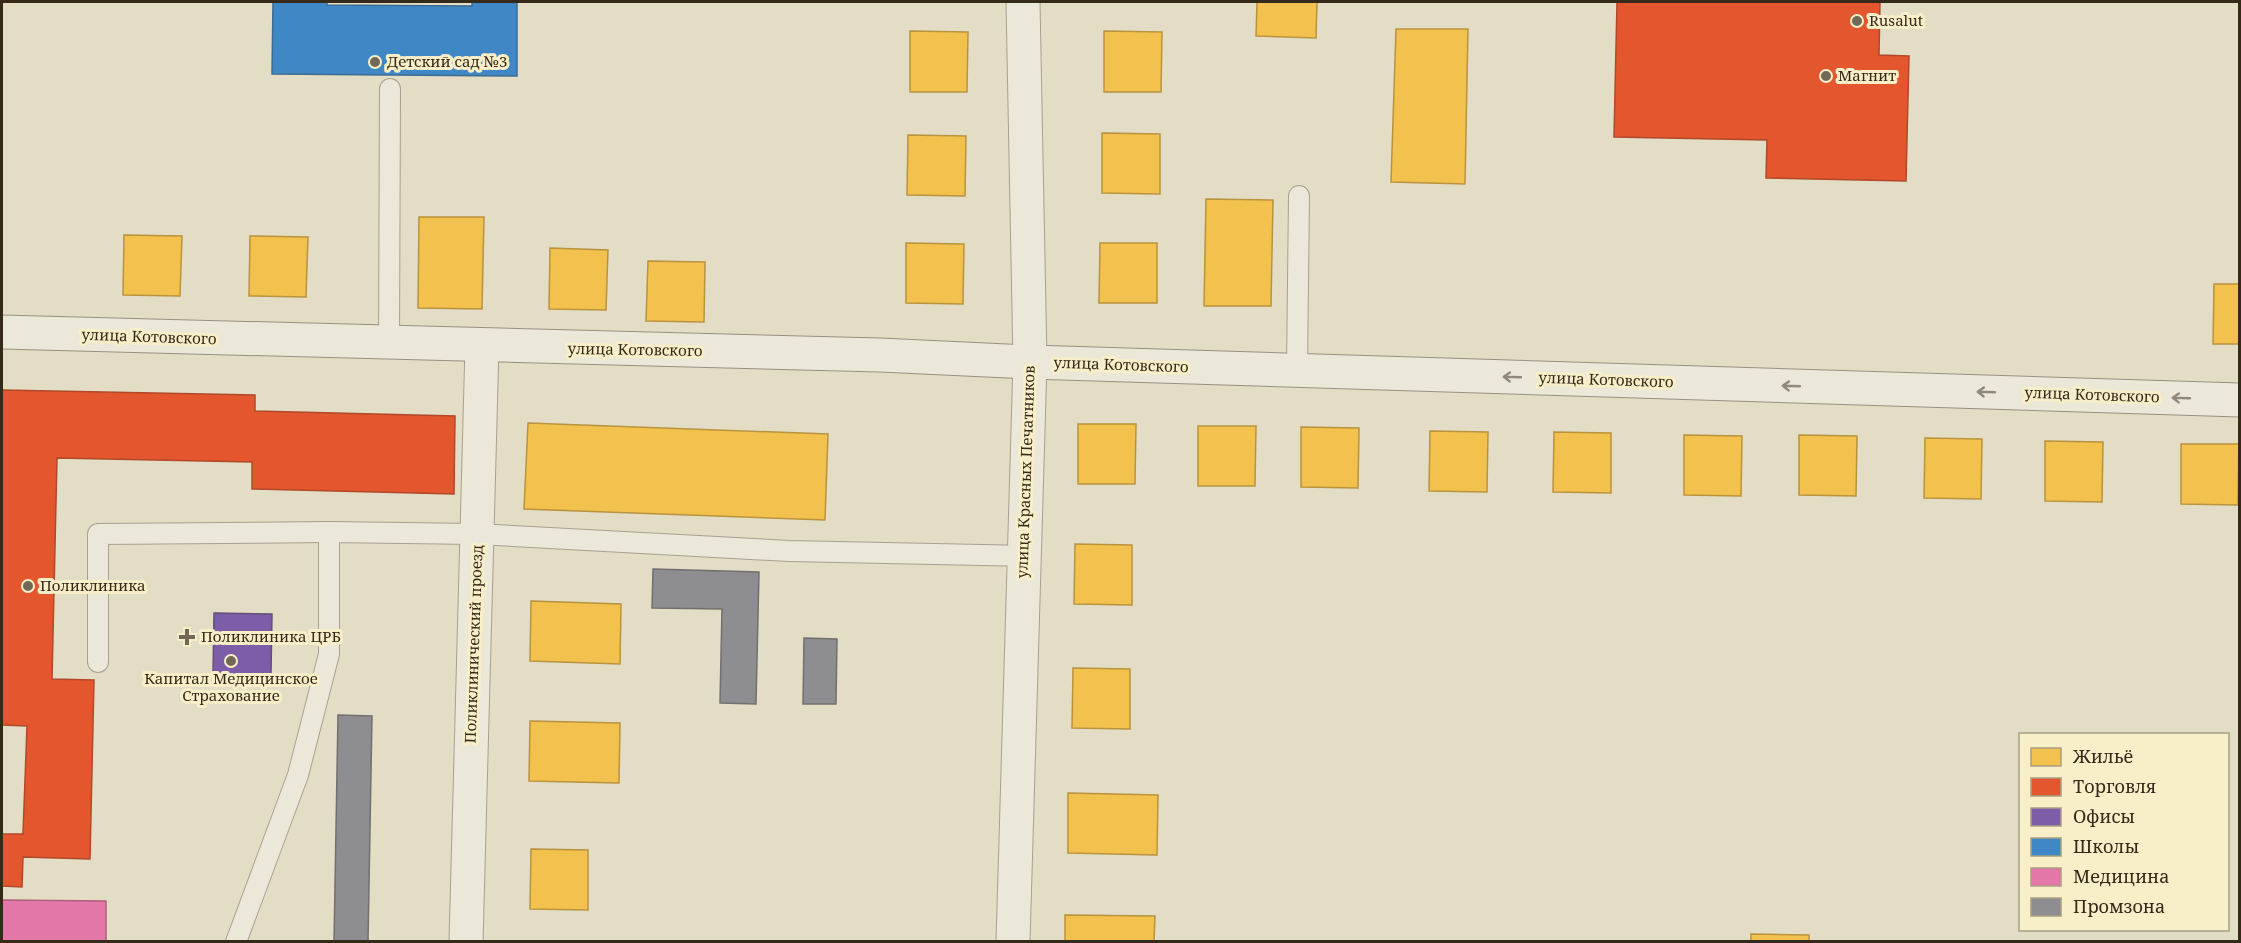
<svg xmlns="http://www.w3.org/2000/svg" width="2241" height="943" viewBox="0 0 2241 943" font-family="'Noto Serif',serif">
<rect width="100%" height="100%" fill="#e4ddc5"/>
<g fill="#f2c14e" stroke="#b9933e" stroke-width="1.5">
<polygon points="1257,2 1317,2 1316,38 1256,36"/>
<polygon points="1396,29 1468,29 1465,184 1391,182"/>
<polygon points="910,31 968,32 967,92 910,92"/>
<polygon points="1104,31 1162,32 1161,92 1104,92"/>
<polygon points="1102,133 1160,134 1160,194 1102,193"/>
<polygon points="908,135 966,136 965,196 907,195"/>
<polygon points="1206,199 1273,200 1271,306 1204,306"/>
<polygon points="419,217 484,217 482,309 418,308"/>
<polygon points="124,235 182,236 180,296 123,295"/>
<polygon points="250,236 308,237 306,297 249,296"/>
<polygon points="906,243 964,244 963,304 906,303"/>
<polygon points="1100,243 1157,243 1157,303 1099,303"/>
<polygon points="550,248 608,250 606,310 549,309"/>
<polygon points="648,261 705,262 704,322 646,321"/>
<polygon points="2214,284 2240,284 2240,344 2213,344"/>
<polygon points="528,423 828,434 825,520 524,509"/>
<polygon points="1078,424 1136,424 1135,484 1078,484"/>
<polygon points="1198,426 1256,426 1255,486 1198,486"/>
<polygon points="1301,427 1359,428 1358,488 1301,487"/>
<polygon points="1430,431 1488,432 1487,492 1429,491"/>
<polygon points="1554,432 1611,433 1611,493 1553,492"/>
<polygon points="1684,435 1742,436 1741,496 1684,495"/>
<polygon points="1799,435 1857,436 1856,496 1799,495"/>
<polygon points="1925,438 1982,439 1981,499 1924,498"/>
<polygon points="2045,441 2103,442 2102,502 2045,501"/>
<polygon points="2181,444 2239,444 2238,505 2181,504"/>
<polygon points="1075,544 1132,545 1132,605 1074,604"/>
<polygon points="531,601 621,604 620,664 530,661"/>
<polygon points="1073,668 1130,669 1130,729 1072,728"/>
<polygon points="530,721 620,723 619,783 529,781"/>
<polygon points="1068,793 1158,795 1157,855 1068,853"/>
<polygon points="531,849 588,850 588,910 530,909"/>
<polygon points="1065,915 1155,916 1154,942 1065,942"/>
<polygon points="1751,934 1809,935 1809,942 1751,942"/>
</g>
<g fill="#e4572e" stroke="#b04928" stroke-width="1.5">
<polygon points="1617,2 1880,2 1879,55 1909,56 1906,181 1766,178 1767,140 1614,137"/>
<polygon points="2,390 255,395 255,411 455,416 454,494 252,489 252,462 57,458 52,679 94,680 90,859 23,857 22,887 2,886 2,834 23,834 27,726 2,725"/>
</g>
<polygon fill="#7b5ea7" stroke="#664e7c" stroke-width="1.5" points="214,613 272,614 271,674 213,674"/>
<polygon fill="#3f88c5" stroke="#3c6c91" stroke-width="1.5" points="273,2 327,2 327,5 472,6 472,2 517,2 517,76 272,74"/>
<polygon fill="#e377a8" stroke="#af607d" stroke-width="1.5" points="2,900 106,901 106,942 2,942"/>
<g fill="#8d8d92" stroke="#736f6e" stroke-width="1.5">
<polygon points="653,569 759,572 756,704 720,703 722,609 652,608"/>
<polygon points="804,638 837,639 836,704 803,704"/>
<polygon points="338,715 372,716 368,942 334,942"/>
</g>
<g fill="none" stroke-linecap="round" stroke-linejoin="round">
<defs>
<g id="lane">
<polyline points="389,344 390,89"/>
<polyline points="1297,370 1299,196"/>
<polyline points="98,662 98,534 329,532"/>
<polyline points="236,942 298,775 329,654 329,532 477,534 789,551 1024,556"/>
</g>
<g id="street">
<polyline points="466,942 482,346"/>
<polyline points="1013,942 1030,362 1023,2"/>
</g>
<polyline id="secondary" points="2,332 880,355 1030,362 2240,400"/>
</defs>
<use href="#lane" stroke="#a8a090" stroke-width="22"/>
<use href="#street" stroke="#a8a090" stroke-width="35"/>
<use href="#secondary" stroke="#979080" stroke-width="35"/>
<use href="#lane" stroke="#ebe7d9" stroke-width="20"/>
<use href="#street" stroke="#ebe7d9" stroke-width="33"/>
<use href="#secondary" stroke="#ebe7d9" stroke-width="33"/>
</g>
<defs><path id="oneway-shaft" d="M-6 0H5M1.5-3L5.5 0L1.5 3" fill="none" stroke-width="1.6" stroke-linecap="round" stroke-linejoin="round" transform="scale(1.5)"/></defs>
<g stroke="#908879">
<use href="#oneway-shaft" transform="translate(1512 377) rotate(-178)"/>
<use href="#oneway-shaft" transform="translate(1791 386) rotate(-178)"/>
<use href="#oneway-shaft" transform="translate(1986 392) rotate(-178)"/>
<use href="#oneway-shaft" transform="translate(2181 398) rotate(-178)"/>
</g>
<g fill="#726855" stroke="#f8eec8" stroke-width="2">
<circle cx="1857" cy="21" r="6"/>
<circle cx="375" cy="62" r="6"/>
<circle cx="1826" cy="76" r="6"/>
<circle cx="28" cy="586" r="6"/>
<path d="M184 628h6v6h6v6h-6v6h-6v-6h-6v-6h6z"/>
<circle cx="231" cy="661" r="6"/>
</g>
<g text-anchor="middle" stroke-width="6" stroke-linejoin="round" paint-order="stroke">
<g font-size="15" fill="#352919" stroke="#f8eec8" text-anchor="start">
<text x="1869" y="26">Rusalut</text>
<text x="387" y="67">Детский сад №3</text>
<text x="1838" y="81">Магнит</text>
<text x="40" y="591">Поликлиника</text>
<text x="201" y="642">Поликлиника ЦРБ</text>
<text x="231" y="684" text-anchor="middle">Капитал Медицинское<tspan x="231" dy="17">Страхование</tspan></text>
</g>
<g font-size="15" fill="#352919" stroke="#f8eec8">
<text transform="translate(149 337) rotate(2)" y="5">улица Котовского</text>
<text transform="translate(635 350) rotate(1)" y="5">улица Котовского</text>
<text transform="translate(1121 365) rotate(2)" y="5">улица Котовского</text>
<text transform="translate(1606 380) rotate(2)" y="5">улица Котовского</text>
<text transform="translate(2092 395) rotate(2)" y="5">улица Котовского</text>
<text transform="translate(1026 472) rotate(-88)" y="5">улица Красных Печатников</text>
<text transform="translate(474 644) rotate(-88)" y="5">Поликлинический проезд</text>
</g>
</g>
<rect width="2241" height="943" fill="none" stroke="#352919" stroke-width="6"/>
<rect x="2019" y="733" width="210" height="198" fill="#f8eec8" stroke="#aa9f82" stroke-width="1.5"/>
<rect x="2031" y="748" width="30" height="18" fill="#f2c14e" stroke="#aa9f82" stroke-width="1.5"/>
<text x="2073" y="763" font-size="18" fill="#352919">Жильё</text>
<rect x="2031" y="778" width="30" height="18" fill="#e4572e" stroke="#aa9f82" stroke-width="1.5"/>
<text x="2073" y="793" font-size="18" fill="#352919">Торговля</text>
<rect x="2031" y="808" width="30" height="18" fill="#7b5ea7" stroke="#aa9f82" stroke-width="1.5"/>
<text x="2073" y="823" font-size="18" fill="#352919">Офисы</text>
<rect x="2031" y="838" width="30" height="18" fill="#3f88c5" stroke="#aa9f82" stroke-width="1.5"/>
<text x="2073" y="853" font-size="18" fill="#352919">Школы</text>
<rect x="2031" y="868" width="30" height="18" fill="#e377a8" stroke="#aa9f82" stroke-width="1.5"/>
<text x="2073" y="883" font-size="18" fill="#352919">Медицина</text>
<rect x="2031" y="898" width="30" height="18" fill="#8d8d92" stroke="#aa9f82" stroke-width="1.5"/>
<text x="2073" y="913" font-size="18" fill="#352919">Промзона</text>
</svg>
